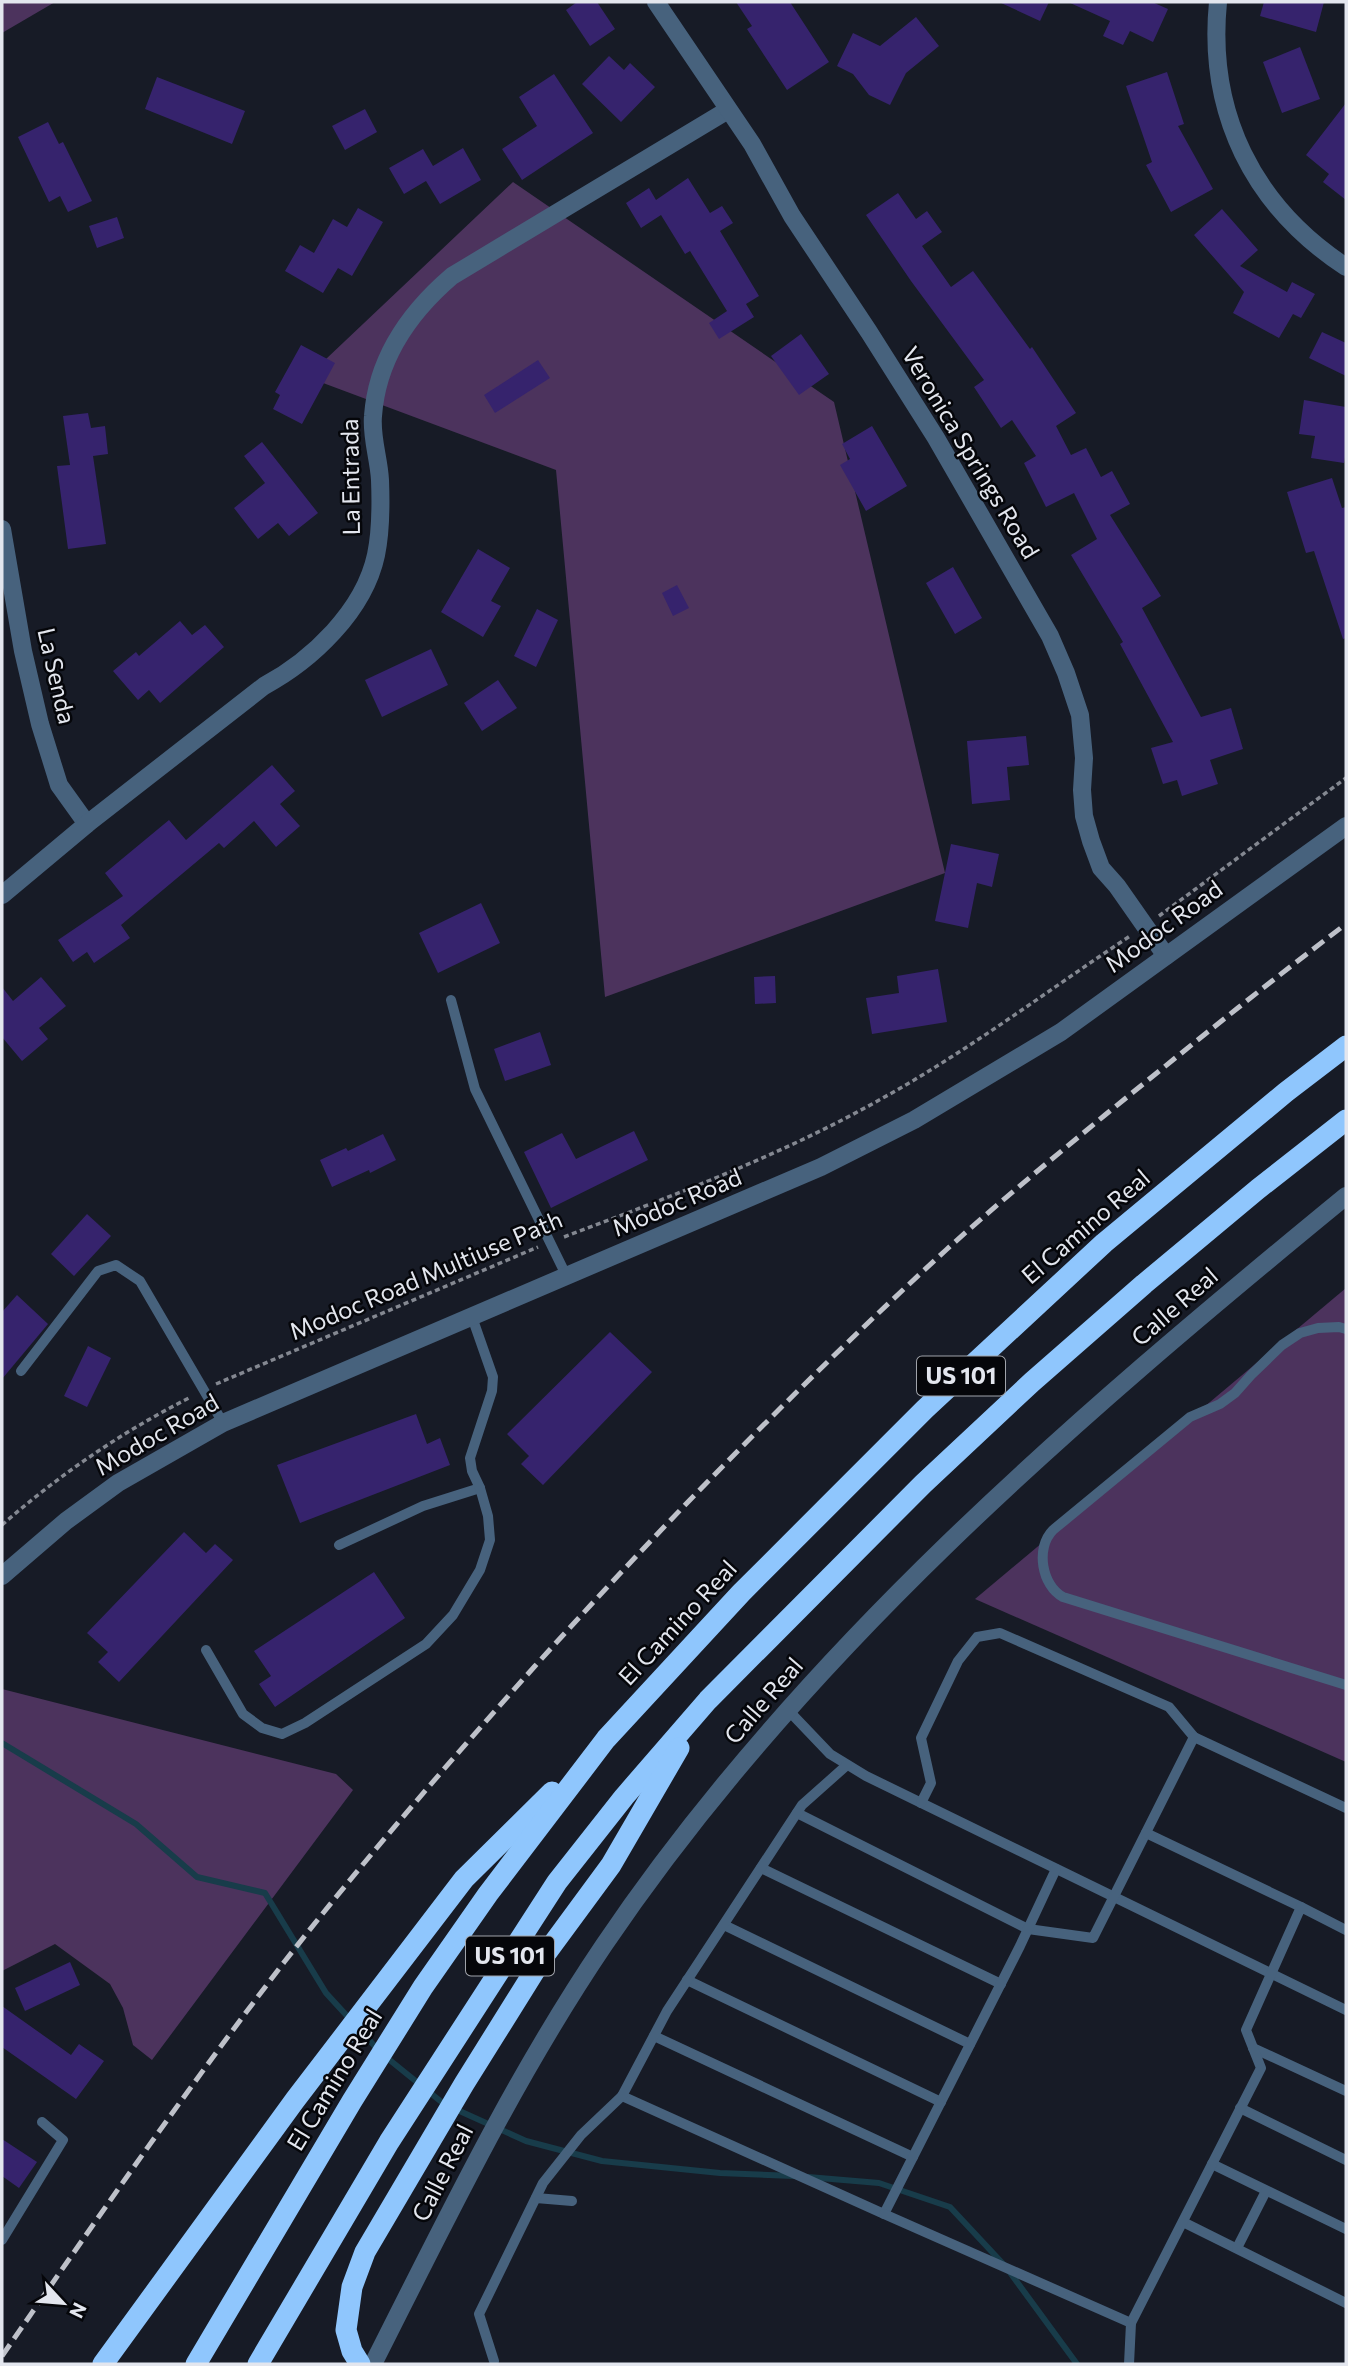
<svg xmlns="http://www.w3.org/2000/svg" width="1348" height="2366" viewBox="0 0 1348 2366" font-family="Commissioner,sans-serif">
<rect width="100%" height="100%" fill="#171b26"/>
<g fill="#4c335d">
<polygon points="2,2 55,2 2,33"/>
<polygon points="513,182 834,402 945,873 605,997 556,470 307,377"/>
<polygon points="1346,1288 1346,1762 975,1599"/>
<polygon points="2,1689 336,1774 353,1790 152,2060 133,2045 123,2008 110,1984 55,1944 2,1971"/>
</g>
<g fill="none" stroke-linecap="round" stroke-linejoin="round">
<g stroke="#183c4a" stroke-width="6">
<polyline points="2,1743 136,1824 197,1877 265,1893 326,1993 381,2053 444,2104 526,2141 602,2161 720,2173 794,2176"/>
<polyline points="808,2177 879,2183 950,2207 1006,2267 1077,2364"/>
</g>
</g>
<g fill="#36236d">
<polygon points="577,2 597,2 615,29 590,46 566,10"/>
<polygon points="736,2 790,2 829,62 787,90 747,29 752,26"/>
<polygon points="999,2 1049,2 1040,21"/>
<polygon points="1068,2 1152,2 1168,9 1153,42 1130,31 1123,45 1103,36 1110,21"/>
<polygon points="1264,2 1324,2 1316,32 1260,16"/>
<polygon points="916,17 939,46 906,73 890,105 869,95 853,74 837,66 853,33 880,46"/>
<polygon points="1300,47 1320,99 1282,113 1263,62"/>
<polygon points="609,56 624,70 630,63 655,87 621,122 582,84"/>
<polygon points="1167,72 1184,124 1178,126 1213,189 1171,212 1146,165 1152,162 1126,86"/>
<polygon points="554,74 593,133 522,180 502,149 537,126 519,97"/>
<polygon points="157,77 245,111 232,144 145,109"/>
<polygon points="1346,103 1346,200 1323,182 1329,174 1306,155"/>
<polygon points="365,109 377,132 345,150 332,126"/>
<polygon points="48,122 59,144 63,142 92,201 68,212 60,196 49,202 18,137"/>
<polygon points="463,148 481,180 440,204 426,181 404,194 389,168 423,149 433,166"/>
<polygon points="688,178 710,213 722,206 733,223 720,231 759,296 746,304 754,317 719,339 709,323 727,311 690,251 685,254 661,215 641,228 626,203 649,188 656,200"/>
<polygon points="898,193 916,219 927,211 942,232 922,246 951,287 973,271 1030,349 1032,347 1076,413 1056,426 1071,455 1086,448 1101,477 1112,471 1130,504 1110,515 1161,596 1142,608 1201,717 1231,708 1243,749 1210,760 1218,784 1182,796 1177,780 1163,784 1151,748 1173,742 1120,644 1123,642 1071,555 1097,539 1074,493 1046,507 1024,463 1036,456 1012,420 1001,428 974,387 984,380 911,281 866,215"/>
<polygon points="358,208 383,222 352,276 338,268 323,293 285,271 300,245 314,253 333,219 347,227"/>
<polygon points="1222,209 1258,250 1240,266 1287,292 1292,282 1315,294 1301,318 1293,314 1279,338 1233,313 1244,292 1194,235"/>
<polygon points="117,217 124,238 97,248 89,226"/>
<polygon points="1322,332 1346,343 1346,376 1309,358"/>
<polygon points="801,334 829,374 799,395 771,356"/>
<polygon points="301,345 335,363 302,424 273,409 280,395 275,392"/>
<polygon points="538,360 550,378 495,413 484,395"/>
<polygon points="1304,400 1346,407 1346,451 1344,463 1311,458 1315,436 1299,434"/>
<polygon points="88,413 91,428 105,426 108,454 93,456 106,544 68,549 57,466 70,465 63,416"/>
<polygon points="872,426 907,486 866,511 840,465 850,459 842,444"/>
<polygon points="262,442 318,513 289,536 278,523 258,539 234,508 265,483 244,456"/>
<polygon points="1332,478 1342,508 1346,507 1346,638 1343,639 1314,551 1306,553 1287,492"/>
<polygon points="478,549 510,568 491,601 501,606 483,637 441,612"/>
<polygon points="953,567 982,618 955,634 926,583"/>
<polygon points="677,585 689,608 673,616 662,593"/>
<polygon points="537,609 558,620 536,667 514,656"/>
<polygon points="180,621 192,635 205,625 224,647 160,703 149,690 138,700 113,671 136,652 139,656"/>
<polygon points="431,649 448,685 382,717 365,680"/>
<polygon points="498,680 517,708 482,731 464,703"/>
<polygon points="1026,736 1029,765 1007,767 1010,800 972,804 967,741"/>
<polygon points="272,765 295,791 280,804 300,826 276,847 254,821 224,848 219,843 121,925 130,938 94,963 87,952 73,962 58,940 123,896 105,873 169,820 186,840"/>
<polygon points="951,844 999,854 992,887 977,883 968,928 935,921"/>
<polygon points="481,903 500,943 438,973 419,933"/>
<polygon points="938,969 947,1022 872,1034 866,998 899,993 897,976"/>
<polygon points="775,976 776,1003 755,1004 754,977"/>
<polygon points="41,977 66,1006 39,1028 48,1039 22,1061 2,1037 2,987 13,1001"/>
<polygon points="540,1032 551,1065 505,1081 494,1049"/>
<polygon points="634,1131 648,1160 551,1208 524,1152 562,1133 576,1159"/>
<polygon points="383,1134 396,1160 370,1173 369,1170 332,1187 320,1160 346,1148 348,1151"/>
<polygon points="87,1214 111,1236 74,1276 51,1254"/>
<polygon points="17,1295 48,1324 2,1379 2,1312"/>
<polygon points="610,1332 652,1372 543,1485 521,1464 529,1456 507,1434"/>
<polygon points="88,1346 111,1358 87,1407 64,1396"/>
<polygon points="416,1414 427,1444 440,1438 450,1465 300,1523 277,1465"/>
<polygon points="184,1532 206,1553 215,1544 233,1560 119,1682 98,1662 108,1652 87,1633"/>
<polygon points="374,1572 405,1618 275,1707 259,1684 271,1676 254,1651"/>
<polygon points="70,1962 80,1985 25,2011 15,1988"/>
<polygon points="2,2006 71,2055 79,2044 104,2061 76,2099 2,2047"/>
<polygon points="2,2139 37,2162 19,2188 2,2176"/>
</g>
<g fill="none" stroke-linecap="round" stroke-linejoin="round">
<g stroke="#848891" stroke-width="3.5" stroke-dasharray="5 3.5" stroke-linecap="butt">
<polyline points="1159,916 1346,778"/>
<path d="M 564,1237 C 672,1196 780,1156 881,1099 C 968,1051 1047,991 1130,936"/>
<polyline points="216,1384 538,1247"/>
<path d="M 2,1525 C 59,1475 123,1431 191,1397"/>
</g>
<g stroke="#47627d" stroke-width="10">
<polyline points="451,1000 475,1089 567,1277"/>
<path d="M 1346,1329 L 1339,1327 L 1318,1328 L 1300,1333 L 1282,1345 L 1251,1375 L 1235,1393 L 1220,1404 L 1190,1417 L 1053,1530 C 1035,1548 1042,1586 1063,1597 L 1346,1685"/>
<polyline points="21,1371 98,1271 116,1265 140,1281 223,1423"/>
<polyline points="339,1545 423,1506 480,1488"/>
<polyline points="206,1650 243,1714 262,1728 282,1734 305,1723 426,1644 453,1615 480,1570 490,1540 488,1516 480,1488 472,1471 470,1458 492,1391 493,1377 472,1317"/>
<polyline points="788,1710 830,1754 866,1776 1346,2010"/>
<polyline points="921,1803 931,1783 921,1738 958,1661 977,1637 1000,1633 1169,1707 1194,1737"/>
<polyline points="797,1813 1028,1929 1093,1938 1194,1737 1346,1808"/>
<polyline points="1146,1833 1301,1907"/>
<polyline points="761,1868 1001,1984"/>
<polyline points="724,1925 970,2044"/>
<polyline points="687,1980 941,2102"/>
<polyline points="654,2036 913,2157"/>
<polyline points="1253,2048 1346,2091"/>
<polyline points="622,2096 884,2214 1020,1946 1056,1869"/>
<polyline points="1240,2108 1346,2160"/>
<polyline points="1212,2164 1346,2229"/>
<polyline points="536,2198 572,2201"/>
<polyline points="884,2214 1131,2323 1129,2364"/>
<polyline points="1183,2222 1346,2303"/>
<polyline points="2,2240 63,2140 42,2122"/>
<polyline points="1237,2248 1266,2191"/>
<polyline points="1131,2323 1261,2068 1246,2030 1301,1907 1346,1930"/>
<polyline points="494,2361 479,2314 543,2183 581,2135 622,2096 667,2011 802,1805 847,1765"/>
</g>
<g stroke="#47627d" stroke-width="18">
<path d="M 1218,2 C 1207,113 1253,206 1346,267"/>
<polyline points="2,529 23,651 40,724 59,785 87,824"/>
<path d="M 2,895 L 87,824 L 264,686 C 312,660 364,611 376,555 C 381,531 381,505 380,480 C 379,459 371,437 373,416 C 377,359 410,312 452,276 L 728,110"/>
</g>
<g stroke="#47627d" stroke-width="18">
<polyline points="656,2 752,144 792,216 869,332 936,438 1050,636 1066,673 1080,715 1084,758 1082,790 1084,816 1091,841 1101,868 1117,886 1166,956"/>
<polyline points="2,1576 66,1521 118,1483 223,1423 821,1167 914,1120 1061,1032 1346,826"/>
<path d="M 373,2364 C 445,2222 514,2078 604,1945 C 802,1652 1074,1419 1346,1196"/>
</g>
<g stroke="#8fc6fd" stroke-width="21">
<polyline points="103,2364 295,2100 464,1879 552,1792"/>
<polyline points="196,2364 352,2101 423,1987 488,1894 606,1739 741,1593 925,1409 1104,1243 1286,1092 1346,1046"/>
<polyline points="258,2364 389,2142 557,1882 624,1797 708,1700 923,1484 1032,1382 1144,1284 1258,1189 1346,1120"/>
<polyline points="360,2364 352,2351 346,2330 352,2287 365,2252 464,2084 544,1956 611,1865 679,1748"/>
</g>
<path stroke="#bec1c9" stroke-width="5" stroke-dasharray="14 7" stroke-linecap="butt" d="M 2,2356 C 94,2223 186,2090 285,1961 C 364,1860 449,1762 535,1666 C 666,1521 802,1382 946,1250 C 998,1203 1052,1159 1105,1115 C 1185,1050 1264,986 1346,924"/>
</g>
<g text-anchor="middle" stroke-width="5" stroke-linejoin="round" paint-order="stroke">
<g fill="#05060a" stroke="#a0a3aa" stroke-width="2">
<rect x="917" y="1356.5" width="88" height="39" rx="5"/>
<rect x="466" y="1936.5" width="88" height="39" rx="5"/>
</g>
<g font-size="23" font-weight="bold" fill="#e3e6ee">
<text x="961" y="1384">US 101</text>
<text x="510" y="1964">US 101</text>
</g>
<g font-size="24" fill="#e3e6ee" stroke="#05060a">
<text transform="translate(970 453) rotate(59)" y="8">Veronica Springs Road</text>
<text transform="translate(351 477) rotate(-91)" y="8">La Entrada</text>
<text transform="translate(56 676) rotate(77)" y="8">La Senda</text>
<text transform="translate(1164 927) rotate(-36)" y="8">Modoc Road</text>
<text transform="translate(677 1203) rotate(-23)" y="8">Modoc Road</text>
<text transform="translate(1086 1227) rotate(-41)" y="8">El Camino Real</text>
<text transform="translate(426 1276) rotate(-23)" y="8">Modoc Road Multiuse Path</text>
<text transform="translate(1175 1307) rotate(-41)" y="8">Calle Real</text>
<text transform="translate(157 1435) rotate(-30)" y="8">Modoc Road</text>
<text transform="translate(678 1623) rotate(-47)" y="8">El Camino Real</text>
<text transform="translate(764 1701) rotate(-49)" y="8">Calle Real</text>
<text transform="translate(335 2080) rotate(-59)" y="8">El Camino Real</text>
<text transform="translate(443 2173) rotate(-63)" y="8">Calle Real</text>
</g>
</g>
<rect width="1348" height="2366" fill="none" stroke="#e3e6ee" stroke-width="7"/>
<g transform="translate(63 2303) rotate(116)" stroke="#05060a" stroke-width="5" paint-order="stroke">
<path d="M0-5L12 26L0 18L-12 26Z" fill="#e3e6ee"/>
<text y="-10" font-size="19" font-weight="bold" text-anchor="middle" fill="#e3e6ee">N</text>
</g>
</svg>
